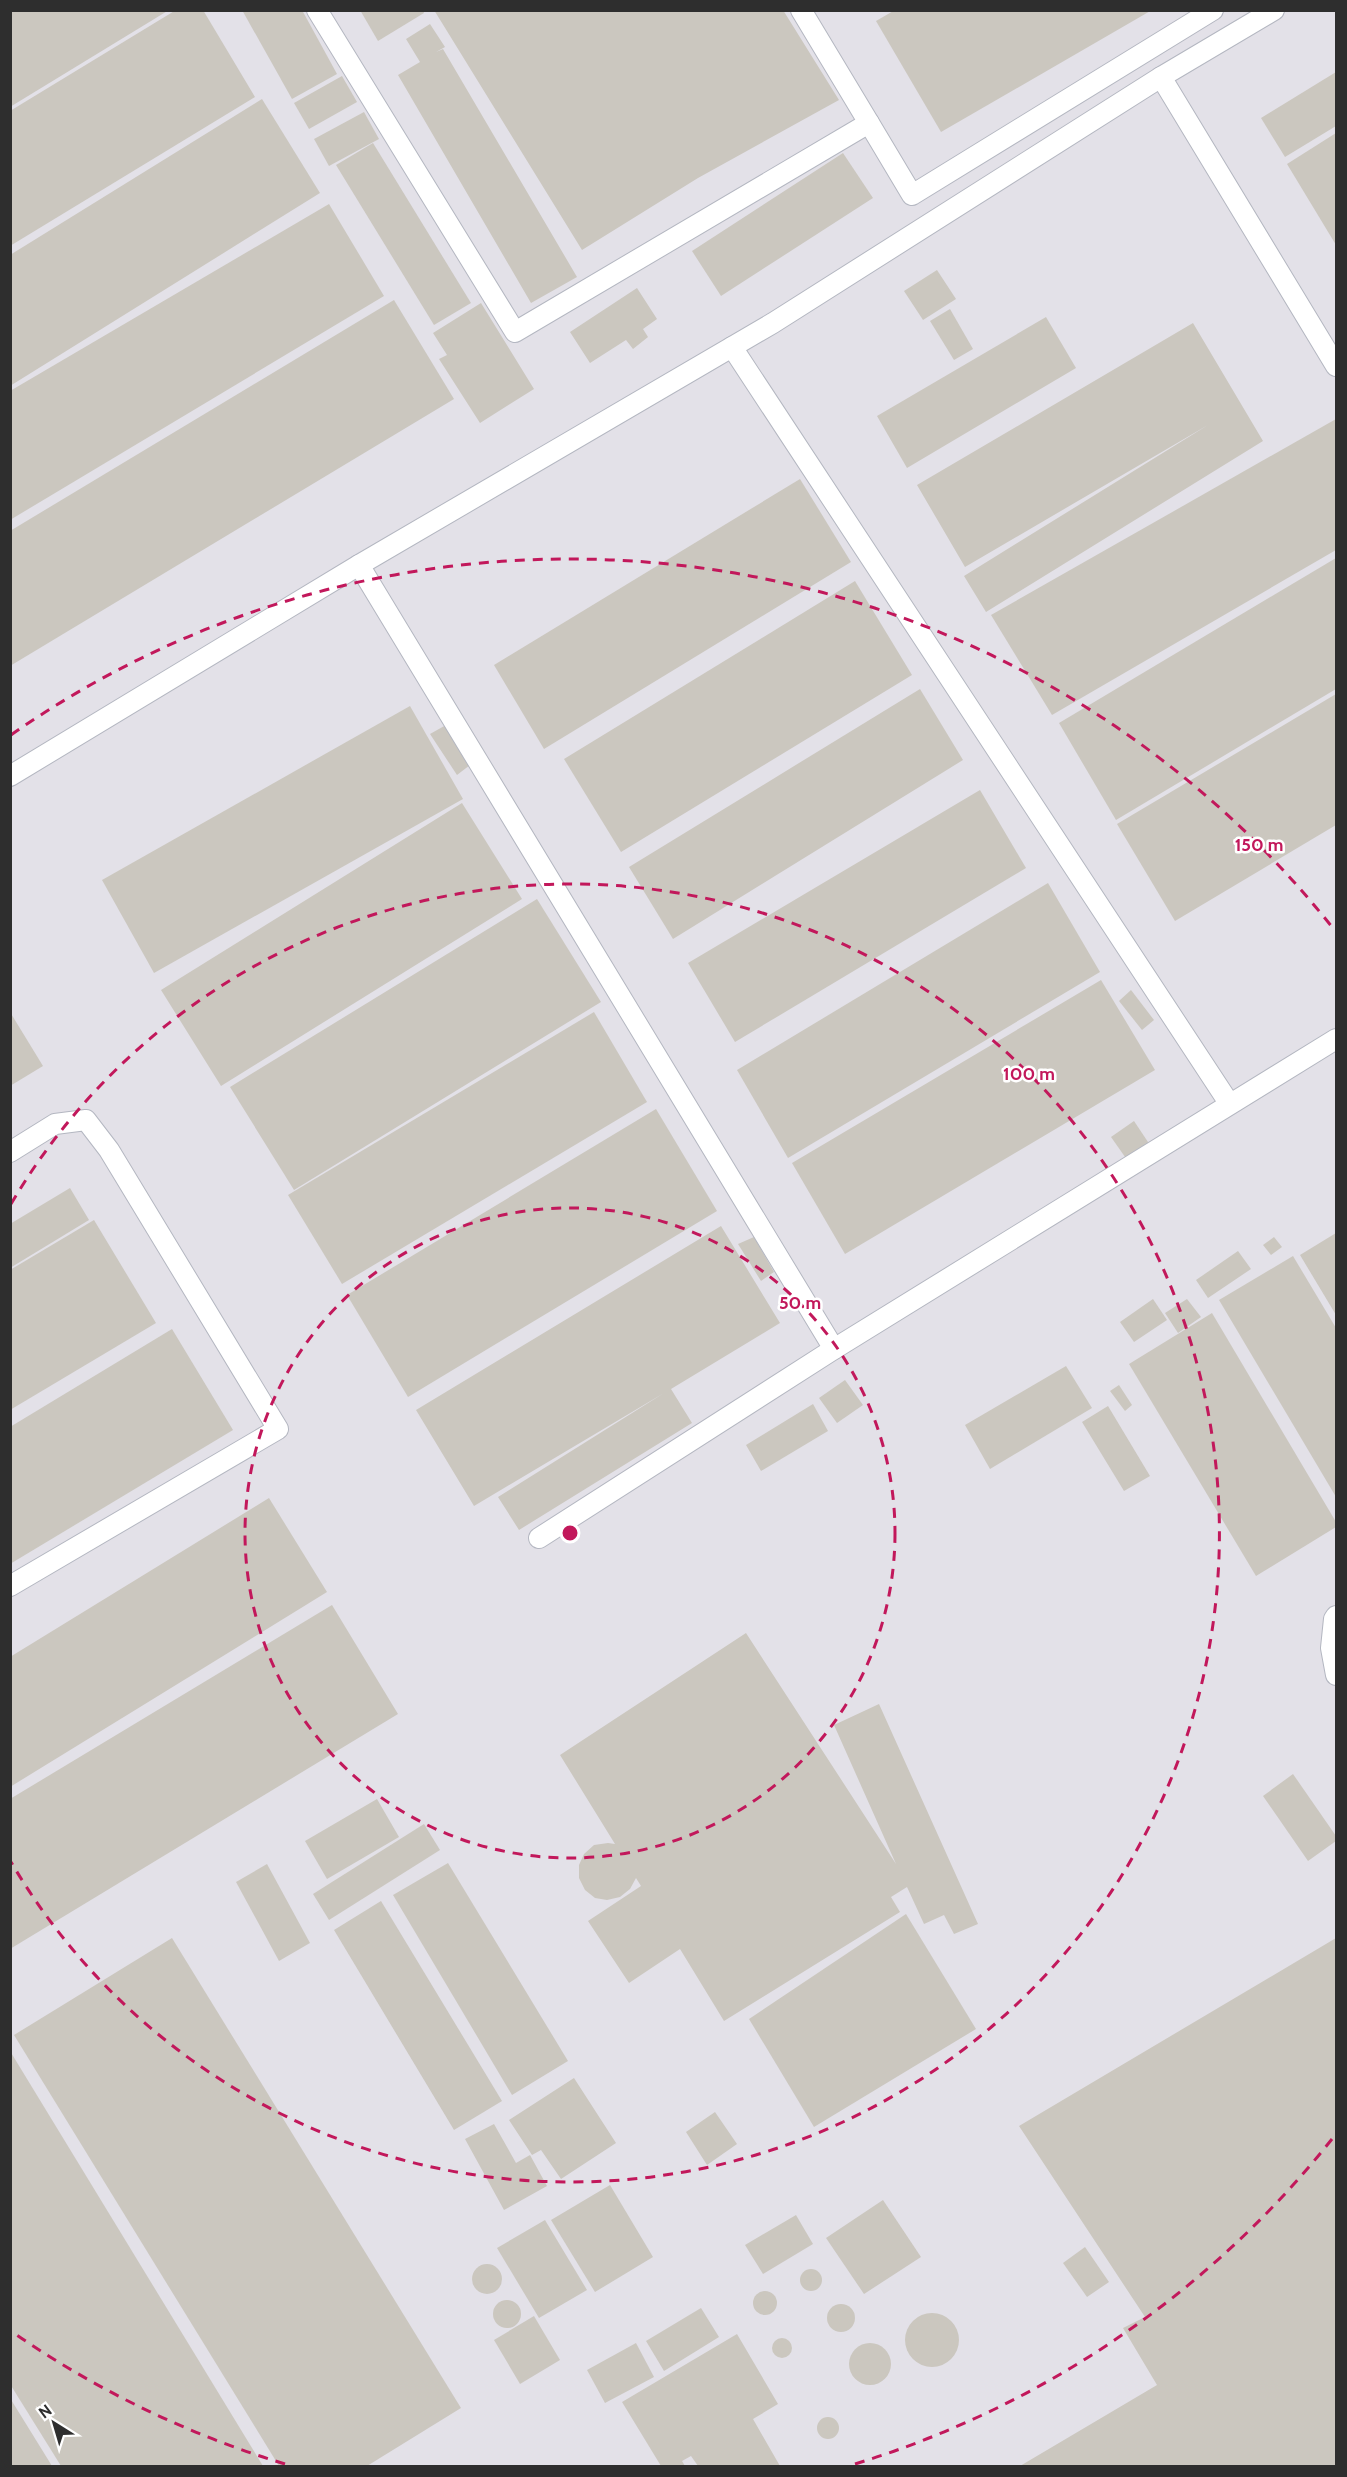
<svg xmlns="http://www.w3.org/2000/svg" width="1347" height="2477" viewBox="0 0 1347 2477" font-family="Cabin,sans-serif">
<rect width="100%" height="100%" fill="#efe9e1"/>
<rect fill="#e3e1e8" x="11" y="11" width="1325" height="2455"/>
<g fill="#cbc7bf">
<polygon points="10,10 169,10 10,107"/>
<polygon points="176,10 203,10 255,97 10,246 10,111"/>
<polygon points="242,10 302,10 337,74 292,99"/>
<polygon points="360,10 423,10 424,13 378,41"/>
<polygon points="434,10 783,10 839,100 698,178 582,250"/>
<polygon points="895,10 1152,10 941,132 876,21"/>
<polygon points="430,24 445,47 436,52 443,49 577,277 531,303 398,75 420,62 406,39"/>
<polygon points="1336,72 1336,126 1285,157 1261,118"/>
<polygon points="342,76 357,102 309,129 294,103"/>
<polygon points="262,99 320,193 10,386 10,255"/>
<polygon points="364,112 379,139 329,166 314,139"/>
<polygon points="1336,133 1336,245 1287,164"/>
<polygon points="373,143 471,303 434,325 336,165"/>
<polygon points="843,153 873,198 721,296 692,251"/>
<polygon points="329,204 384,296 10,520 10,391"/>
<polygon points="937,270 956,299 923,320 904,291"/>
<polygon points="637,288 657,319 643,329 648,337 633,349 626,340 590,363 570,332"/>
<polygon points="394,300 454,399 10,666 10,531"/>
<polygon points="481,303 534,389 480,423 439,359 447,355 433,333"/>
<polygon points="950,309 973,349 954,360 930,321"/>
<polygon points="1046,317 1076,368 907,468 877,416"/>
<polygon points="1193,323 1263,441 986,612 964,576 1208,425 965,567 917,485"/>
<polygon points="1336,419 1336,550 1052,715 991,615"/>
<polygon points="800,479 851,562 544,749 494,665"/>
<polygon points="1336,558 1336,689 1116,820 1059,723"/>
<polygon points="855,581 912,675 621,852 564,759"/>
<polygon points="920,689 963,760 673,939 629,867"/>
<polygon points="1336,694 1336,825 1175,921 1117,824"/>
<polygon points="410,706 463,799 154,973 102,880"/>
<polygon points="446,725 470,765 457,775 430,734"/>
<polygon points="980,790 1026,868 735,1042 688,963"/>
<polygon points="462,803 522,899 221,1086 161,990"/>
<polygon points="1048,883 1100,972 788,1158 737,1070"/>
<polygon points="537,899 601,1002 294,1190 230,1087"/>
<polygon points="1101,980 1155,1070 845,1254 792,1163"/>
<polygon points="1131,990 1154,1020 1142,1030 1119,1001"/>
<polygon points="10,1012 43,1066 10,1086"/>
<polygon points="594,1012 647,1102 342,1284 288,1195"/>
<polygon points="656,1109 717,1211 408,1397 347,1295"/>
<polygon points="1134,1121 1152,1148 1130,1164 1111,1137"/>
<polygon points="70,1188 89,1220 10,1268 10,1224"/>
<polygon points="94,1220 156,1323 10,1410 10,1270"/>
<polygon points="721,1226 780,1323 671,1389 692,1423 519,1530 498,1497 664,1393 474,1506 416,1410"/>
<polygon points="1336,1233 1336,1315 1300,1255"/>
<polygon points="754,1237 774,1272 761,1281 738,1244"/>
<polygon points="1274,1237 1282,1247 1271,1255 1263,1245"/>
<polygon points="1238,1251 1251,1269 1208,1298 1196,1280"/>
<polygon points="1293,1256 1336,1328 1336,1497 1219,1300"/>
<polygon points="1153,1299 1167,1320 1134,1342 1120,1322"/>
<polygon points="1187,1299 1201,1317 1178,1333 1165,1313"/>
<polygon points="1212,1313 1336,1522 1336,1527 1256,1576 1129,1364"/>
<polygon points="172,1329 233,1430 10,1564 10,1427"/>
<polygon points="1066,1366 1092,1408 990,1469 965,1425"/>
<polygon points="845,1380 863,1405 837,1423 819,1398"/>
<polygon points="1119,1385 1132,1405 1125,1411 1110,1391"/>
<polygon points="813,1404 828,1431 761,1471 746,1445"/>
<polygon points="1108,1406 1150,1476 1124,1491 1082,1422"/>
<polygon points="269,1498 327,1592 10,1787 10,1657"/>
<polygon points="332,1605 398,1714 10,1949 10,1799"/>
<polygon points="746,1633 896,1864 834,1725 879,1704 978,1924 954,1934 944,1915 924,1924 907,1887 891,1897 900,1912 724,2021 680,1949 629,1983 588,1921 641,1886 636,1878 630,1889 620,1897 607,1900 595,1898 585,1890 579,1878 579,1865 584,1854 594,1845 608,1843 615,1844 560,1755"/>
<polygon points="1293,1774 1336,1836 1336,1841 1308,1861 1263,1796"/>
<polygon points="377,1799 399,1837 327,1879 305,1841"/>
<polygon points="424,1824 440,1850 329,1920 313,1894"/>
<polygon points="448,1863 568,2061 512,2095 393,1895"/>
<polygon points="267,1864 310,1943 279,1961 236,1882"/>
<polygon points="381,1901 502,2101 454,2130 334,1930"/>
<polygon points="906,1914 976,2029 814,2127 749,2019"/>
<polygon points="172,1938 461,2408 367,2466 279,2466 14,2035"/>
<polygon points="1336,1938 1336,2466 1020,2466 1157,2385 1123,2328 1145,2317 1019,2126"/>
<polygon points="10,2051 263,2466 61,2466 10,2384"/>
<polygon points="574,2078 616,2143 561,2179 541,2150 532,2155 509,2120"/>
<polygon points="715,2112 737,2144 707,2165 686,2132"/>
<polygon points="494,2124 516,2163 530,2155 547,2186 504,2210 465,2139"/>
<polygon points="610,2185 653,2257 595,2292 551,2220"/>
<polygon points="883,2200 921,2257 864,2294 826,2238"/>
<polygon points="796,2215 813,2244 763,2274 745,2245"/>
<polygon points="545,2220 587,2290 539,2318 497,2248"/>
<polygon points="1085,2247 1109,2282 1087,2297 1063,2263"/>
<circle cx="487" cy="2279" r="15"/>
<circle cx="811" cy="2280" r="11"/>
<circle cx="765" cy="2303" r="12"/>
<circle cx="507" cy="2314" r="14"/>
<circle cx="841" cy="2318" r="14"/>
<polygon points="701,2308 719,2337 664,2371 646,2341"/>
<circle cx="932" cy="2340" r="27"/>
<polygon points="534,2316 560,2360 520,2384 494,2340"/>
<polygon points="737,2334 778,2404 753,2419 780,2466 698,2466 691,2456 682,2461 685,2466 661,2466 622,2402"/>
<circle cx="782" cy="2348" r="10"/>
<circle cx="870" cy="2364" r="21"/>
<polygon points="636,2343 654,2377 605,2403 587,2370"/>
<polygon points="10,2398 52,2466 10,2466"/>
<circle cx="828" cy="2428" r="11"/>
</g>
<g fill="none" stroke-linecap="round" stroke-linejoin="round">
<defs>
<g id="lane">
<polyline points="317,10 515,332 869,123 801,10"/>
<polyline points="1161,77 1336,366"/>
<polyline points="869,123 912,195 1213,10"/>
<polyline points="732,347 1229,1103"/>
<polyline points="359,565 834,1349"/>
<polyline points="10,776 359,565 773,323 1161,77 1274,10"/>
<polyline points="10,1152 55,1124 86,1120 109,1150 278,1429 10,1586"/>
<polyline points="539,1538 834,1349 1336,1039"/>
<polyline points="1336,1616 1334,1619 1331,1648 1336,1675"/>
</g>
</defs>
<use href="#lane" stroke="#b4b7c1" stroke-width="22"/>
<use href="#lane" stroke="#fff" stroke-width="20"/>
</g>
<g fill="none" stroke="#c2185b" stroke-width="3" stroke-dasharray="10 8">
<circle cx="570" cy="1533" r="325"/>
<path d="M11 1204A649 649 0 1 1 11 1862"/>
<path d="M1332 2139A974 974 0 0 1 855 2464M285 2464A974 974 0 0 1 11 2331M11 735A974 974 0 0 1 1332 927"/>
</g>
<circle cx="570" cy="1533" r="9" fill="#c2185b" stroke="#fff" stroke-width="3"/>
<g font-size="18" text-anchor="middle" font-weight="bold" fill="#c2185b" stroke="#fff" stroke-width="5" stroke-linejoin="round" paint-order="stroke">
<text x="1259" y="851">150 m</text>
<text x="1029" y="1080">100 m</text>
<text x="800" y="1309">50 m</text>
</g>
<rect width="1347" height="2477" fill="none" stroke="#2e2e2e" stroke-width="24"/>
<g transform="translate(54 2423) rotate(323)" stroke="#ffffff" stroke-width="4.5" paint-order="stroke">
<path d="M0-4.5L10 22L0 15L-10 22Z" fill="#2e2e2e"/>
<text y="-9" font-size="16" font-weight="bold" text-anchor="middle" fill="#2e2e2e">N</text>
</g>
</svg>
